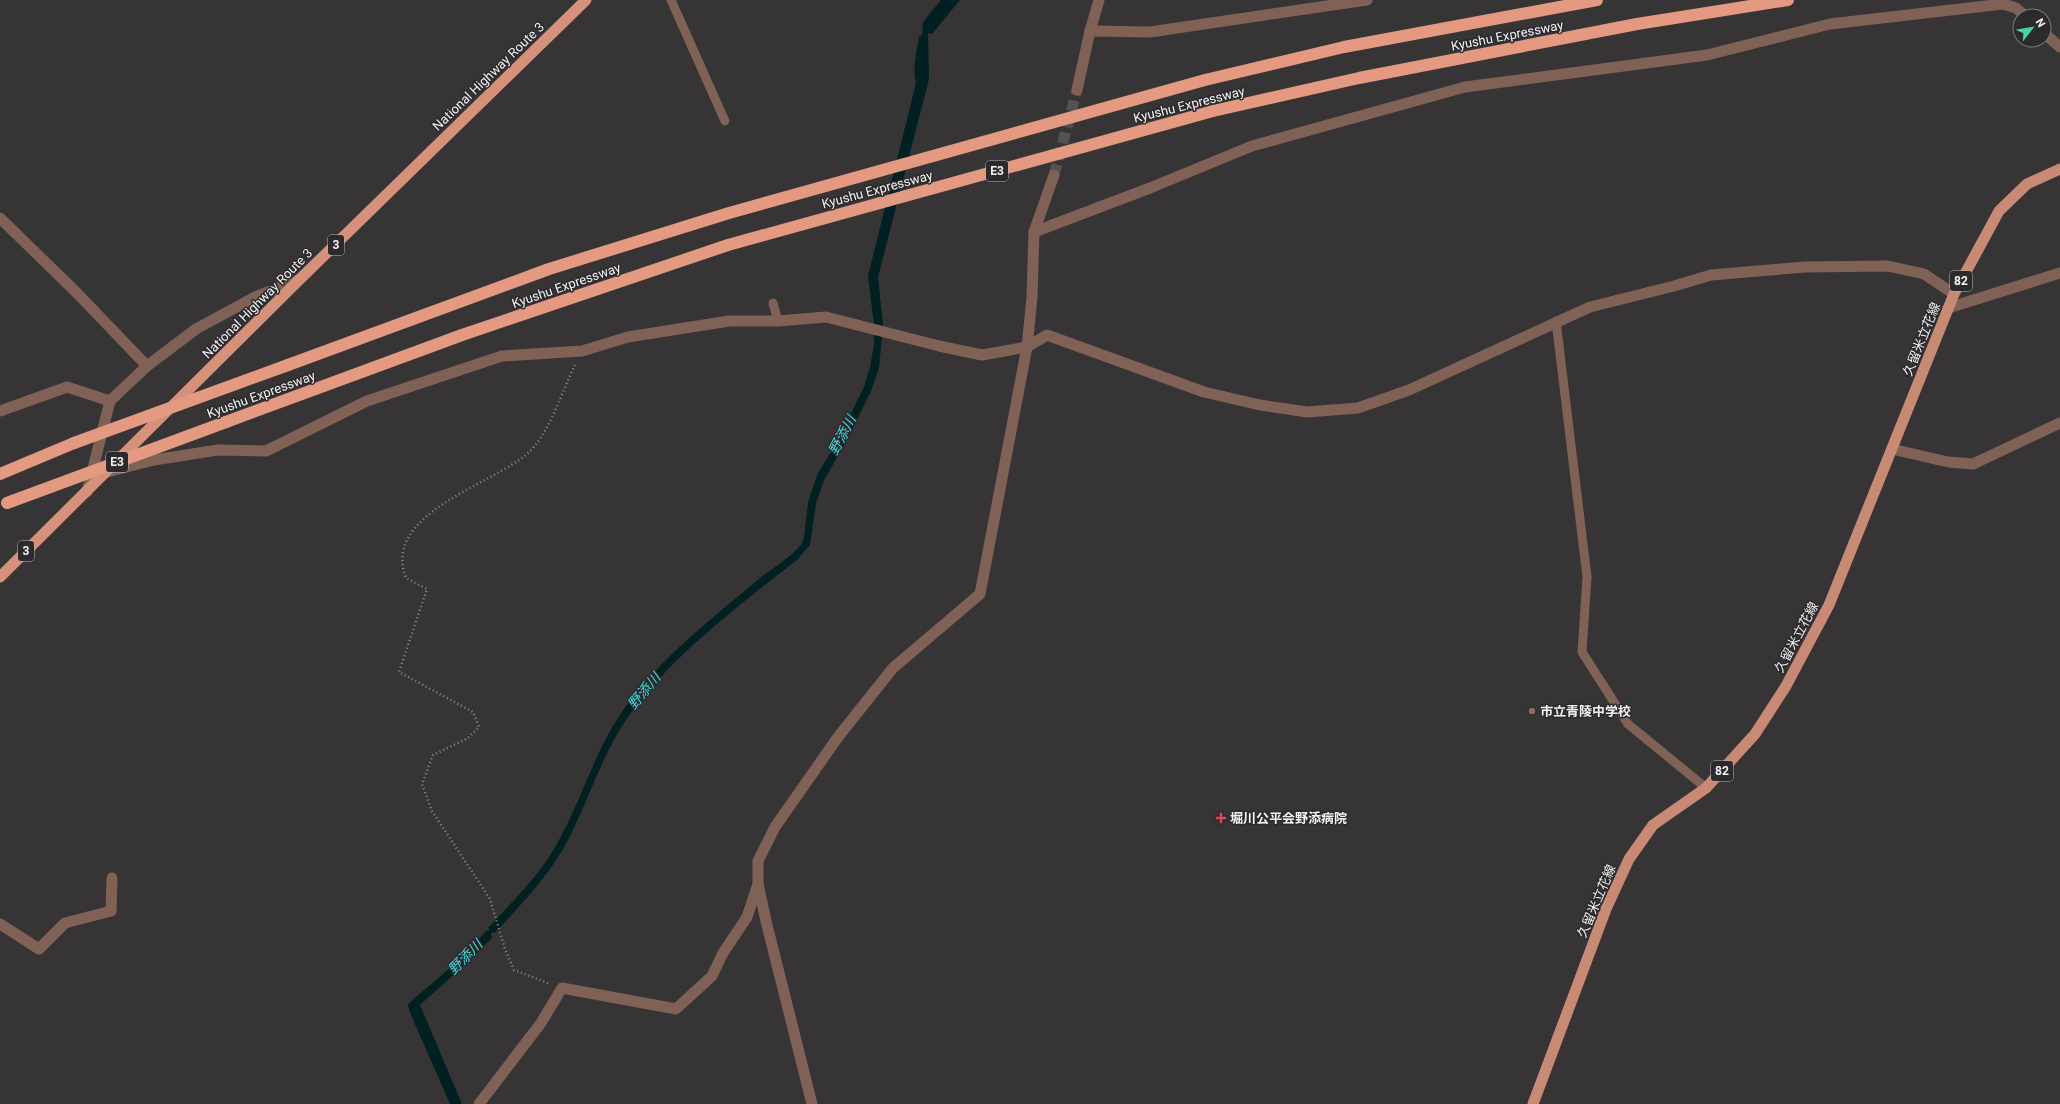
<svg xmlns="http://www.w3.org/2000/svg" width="2060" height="1104" viewBox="0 0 2060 1104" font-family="Roboto,'Noto Sans JP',sans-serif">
<rect width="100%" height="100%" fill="#373436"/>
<path fill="#002021" d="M 941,0 L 960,0 L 932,34 L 928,33 L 929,79 L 878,277 L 883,325 L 879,368 L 871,391 L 845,444 L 824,480 L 816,503 L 810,545 L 797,560 C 738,606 663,662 622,726 C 600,761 588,801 569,838 C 551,874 522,903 495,933 L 492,932 L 491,934 L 492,938 L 467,963 L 420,1005 L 462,1104 L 450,1104 L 411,1015 L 408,1006 L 409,1003 L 457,962 L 486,931 L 490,930 L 488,928 C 509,905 532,883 549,857 C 580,809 592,753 626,706 C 661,658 709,621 754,583 C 769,570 788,560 801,545 L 804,538 L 808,502 L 818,473 L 837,442 L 864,387 L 870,367 L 874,345 L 874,325 L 868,276 L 916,83 C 912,68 917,51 919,36 L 922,35 L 923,22 Z"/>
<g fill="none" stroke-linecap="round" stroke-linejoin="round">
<polyline stroke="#535152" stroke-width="11" stroke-dasharray="11 5.5" stroke-linecap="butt" points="1054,175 1077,90"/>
<path stroke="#8c8a8c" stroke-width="2.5" stroke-dasharray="1 3" stroke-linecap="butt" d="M 548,983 L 514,970 L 505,949 L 490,899 L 432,811 L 422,784 L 433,755 L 468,738 L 479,727 L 473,712 L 399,672 L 427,589 L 406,578 C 381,514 491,485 527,454 C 549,435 562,391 575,365"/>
<g stroke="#806156" stroke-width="9">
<polyline points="671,0 725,121"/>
<polyline points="773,303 778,321"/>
<polyline points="1556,321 1587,577 1582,652 1628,724 1706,788"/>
</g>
<g stroke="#806156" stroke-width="11">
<polyline points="1090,31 1150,32 1367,0"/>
<polyline points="2044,33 2060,47"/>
<polyline points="1077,90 1090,31 1099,0"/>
<polyline points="0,218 77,293 147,366"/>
<polyline points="1034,232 1150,188 1252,146 1465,87 1707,55 1830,24 2003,4 2016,8 2025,16"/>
<polyline points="1948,308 2060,273"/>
<polyline points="0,411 67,387 110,401"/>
<polyline points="1892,449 1948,462 1973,464 2060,423"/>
<polyline points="107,472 154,460 218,450 266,451 367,401 502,356 582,351 628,337 729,321 778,321 826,317 939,346 982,355 1027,347"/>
<polyline points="87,492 110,401 147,366 196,329 255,297 299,280"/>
<polyline points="0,924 39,949 65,923 111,911 112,878"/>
<polyline points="479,1104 541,1023 562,988 676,1009 712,976 723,953 747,917 758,884"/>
<polyline points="812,1104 766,921 758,884 758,861 775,827 838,737 893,668 980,594 1027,347 1032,297 1034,232 1054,175"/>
</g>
<polyline stroke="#806156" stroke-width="11" points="1027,347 1047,335 1204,392 1260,405 1307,412 1358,408 1409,390 1590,307 1674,286 1711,275 1805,267 1888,266 1924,274 1954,294"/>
<polyline stroke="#c88975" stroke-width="11" points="1533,1104 1606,909 1629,859 1653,825 1706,788 1755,734 1786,686 1829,605 1954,294 1999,211 2027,184 2060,169"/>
<polyline stroke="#d6917b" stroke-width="11" points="0,577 299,280 586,0"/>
<g stroke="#e49981" stroke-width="12">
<polyline points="288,365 549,269 729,213 1205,80 1344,47 1597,0"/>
<polyline points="226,422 462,335 728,245 1213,111 1359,78 1637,24 1788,0"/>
<polyline points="0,474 74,443"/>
</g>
<g stroke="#e49981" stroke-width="12">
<polyline points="74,443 288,365"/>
<polyline points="7,503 226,422"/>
</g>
</g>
<circle fill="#8d6e63" stroke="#2c2a2c" stroke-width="1.5" cx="1532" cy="711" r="4"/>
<path fill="#e0444e" stroke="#2c2a2c" stroke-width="1.5" d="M1219 812h4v4h4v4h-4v4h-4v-4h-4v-4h4z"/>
<g text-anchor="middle" stroke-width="3" stroke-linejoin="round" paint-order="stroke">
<g fill="#2c2a2c" stroke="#b8b7b8" stroke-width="1">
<rect x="986" y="161" width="22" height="20" rx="3"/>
<rect x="328" y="235" width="16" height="20" rx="3"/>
<rect x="1950" y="271" width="22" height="20" rx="3"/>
<rect x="106" y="452" width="22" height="20" rx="3"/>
<rect x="18" y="541" width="16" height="20" rx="3"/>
<rect x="1711" y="761" width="22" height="20" rx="3"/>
</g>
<g font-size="12" font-weight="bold" fill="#f4f3f4">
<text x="997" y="175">E3</text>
<text x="336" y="249">3</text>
<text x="1961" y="285">82</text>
<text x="117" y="466">E3</text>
<text x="26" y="555">3</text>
<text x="1722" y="775">82</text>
</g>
<g font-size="13" fill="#f4f3f4" stroke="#2c2a2c">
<text transform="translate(1507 35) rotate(-11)" y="5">Kyushu Expressway</text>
<text transform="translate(488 76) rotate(-44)" y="5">National Highway Route 3</text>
<text transform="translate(1189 104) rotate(-14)" y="5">Kyushu Expressway</text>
<text transform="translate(877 189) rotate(-15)" y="5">Kyushu Expressway</text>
<text transform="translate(566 285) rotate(-19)" y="5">Kyushu Expressway</text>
<text transform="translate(257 303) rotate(-45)" y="5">National Highway Route 3</text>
<text transform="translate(1921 339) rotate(-68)" y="5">久留米立花線</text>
<text transform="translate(261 394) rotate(-20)" y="5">Kyushu Expressway</text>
<text transform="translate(1796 637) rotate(-62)" y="5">久留米立花線</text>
<text transform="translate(1596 901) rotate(-67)" y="5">久留米立花線</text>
</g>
<g font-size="13" font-weight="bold" fill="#f4f3f4" stroke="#2c2a2c" text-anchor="start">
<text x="1540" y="716">市立青陵中学校</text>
<text x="1230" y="823">堀川公平会野添病院</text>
</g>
<g font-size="14" font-style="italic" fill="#3edee1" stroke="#2c2a2c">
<text transform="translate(842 435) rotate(-62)" y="5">野添川</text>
<text transform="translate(644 691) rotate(-50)" y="5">野添川</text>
<text transform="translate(465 957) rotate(-46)" y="5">野添川</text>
</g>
</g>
<g transform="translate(2032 28) rotate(59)"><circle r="19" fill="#2c2a2c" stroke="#7c7a7c"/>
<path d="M0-3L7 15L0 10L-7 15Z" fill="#47d49e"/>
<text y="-6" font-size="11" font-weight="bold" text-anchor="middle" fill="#f4f3f4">N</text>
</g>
</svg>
